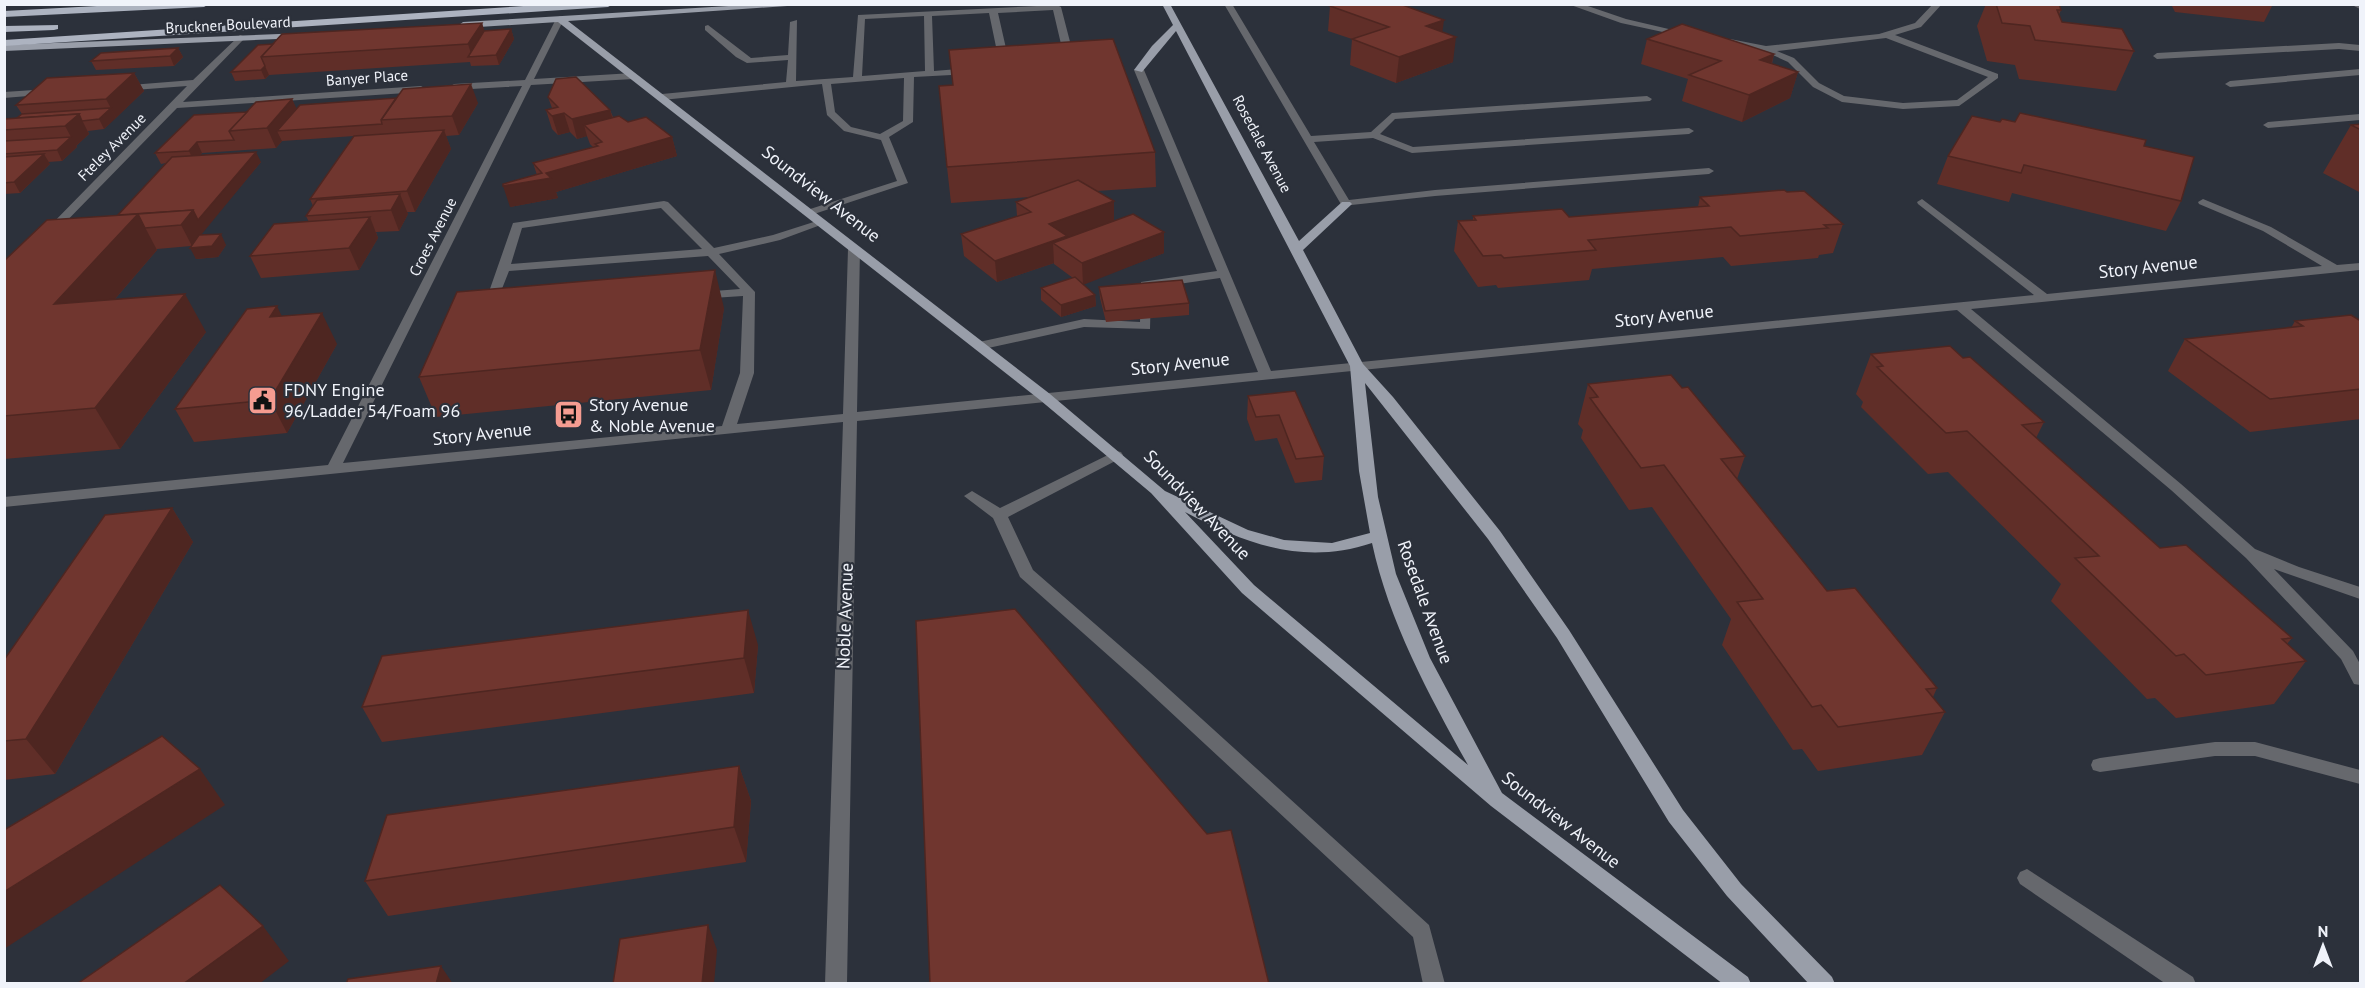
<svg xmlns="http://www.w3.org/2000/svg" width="2365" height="988" viewBox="0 0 2365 988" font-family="'PT Sans',sans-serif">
<rect width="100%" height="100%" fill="#2c313b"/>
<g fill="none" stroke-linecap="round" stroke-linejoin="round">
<g fill="#66686d" fill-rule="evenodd">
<polygon points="1224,4 1232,4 1311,136 1371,132 1392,113 1647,96 1652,99 1650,101 1395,119 1380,134 1413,147 1689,128 1694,131 1689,134 1412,153 1373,138 1314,142 1349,200 1435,190 1709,168 1714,171 1709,174 1435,196 1342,206"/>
<polygon points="1568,4 1582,4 1626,19 1690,34 1686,37 1621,23"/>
<path d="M 1933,4 L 1942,4 L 1921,27 L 1895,35 L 1998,74 L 1998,78 L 1959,106 L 1903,109 L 1842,102 L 1813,87 L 1788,62 L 1764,51 L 1726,42 L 1730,39 L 1766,46 L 1879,34 L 1915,23 ZM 1886,38 L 1988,77 L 1957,100 L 1903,103 L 1844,96 L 1819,83 L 1794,58 L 1777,51 Z"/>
<polygon points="2350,4 2360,4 2360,9"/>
<path d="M 1057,5 L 1061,7 L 1075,61 L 1070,64 L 1065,61 L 1053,10 L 998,13 L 1010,66 L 1005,69 L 1000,66 L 989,13 L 932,16 L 934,71 L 970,68 L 975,71 L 970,74 L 914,77 L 913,122 L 889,137 L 908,183 L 808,216 L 802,213 L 804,211 L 897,181 L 881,140 L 844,131 L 827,115 L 822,84 L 662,100 L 657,97 L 662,94 L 786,82 L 788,60 L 747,63 L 736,57 L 705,30 L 705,26 L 708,25 L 751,58 L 788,55 L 790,22 L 797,20 L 796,81 L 853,77 L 858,15 ZM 924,16 L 925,71 L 862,76 L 865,19 ZM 904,78 L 903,121 L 880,134 L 851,127 L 835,112 L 831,84 Z"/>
<path d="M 560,16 L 564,19 L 534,79 L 633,73 L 638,76 L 633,79 L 531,85 L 343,463 L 722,426 L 740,373 L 743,296 L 697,299 L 695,296 L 701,292 L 740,289 L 708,256 L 509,271 L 494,309 L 490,310 L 484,306 L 513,223 L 664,201 L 668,202 L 714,248 L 773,235 L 820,220 L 826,223 L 780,240 L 719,254 L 755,292 L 754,373 L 737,424 L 843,414 L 848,249 L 854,246 L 860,249 L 857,412 L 1258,372 L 1220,278 L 1151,288 L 1150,329 L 1084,327 L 979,350 L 973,346 L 979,342 L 1084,319 L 1140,322 L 1141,282 L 1217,271 L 1134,70 L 1139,67 L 1144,70 L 1271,371 L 2034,295 L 1918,204 L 1917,202 L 1922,199 L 2047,294 L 2322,266 L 2263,231 L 2199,204 L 2198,202 L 2203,199 L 2271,227 L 2337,265 L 2360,263 L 2360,270 L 1971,309 L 2181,484 L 2255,549 L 2299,567 L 2360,587 L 2360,599 L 2274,569 L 2353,651 L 2360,664 L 2360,685 L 2354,684 L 2341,659 L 2246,558 L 2171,490 L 1957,310 L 857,421 L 847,984 L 825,984 L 843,422 L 4,507 L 4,497 L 328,465 L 522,86 L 454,90 L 449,87 L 454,84 L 525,80 L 556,19 ZM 661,208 L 702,249 L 511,264 L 522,228 Z"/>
<polygon points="240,35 243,36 243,40 183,102 421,86 426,89 421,92 177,108 53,235 45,235 45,231 187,86 121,91 118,90 118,86 193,80"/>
<polygon points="2339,43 2360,45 2360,51 2339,49 2157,59 2153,56 2157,53"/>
<polygon points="2360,69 2360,75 2230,87 2225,84 2230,81"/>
<polygon points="49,89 52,90 52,94 4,98 4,92"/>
<polygon points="2360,114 2360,120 2268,128 2263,125 2268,122"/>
<polygon points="1116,451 1121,452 1123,455 1121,458 1008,517 1033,570 1149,671 1429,925 1445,984 1423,984 1413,937 1137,681 1020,577 993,518 964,496 972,491 1000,508"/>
<polygon points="2215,742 2255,742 2360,770 2360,784 2255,756 2215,756 2100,772 2093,770 2091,765 2093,760 2100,758"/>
<polygon points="2027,869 2193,977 2196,984 2166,984 2020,884 2017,878 2020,872"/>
</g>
<g fill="#999ea9" fill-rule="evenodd">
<path d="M 762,4 L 816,4 L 568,21 L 1050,394 L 1165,491 L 1248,530 L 1284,540 L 1332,543 L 1370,533 L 1359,471 L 1350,366 L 1176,31 L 1142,72 L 1134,70 L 1152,46 L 1173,25 L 1162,4 L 1170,4 L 1299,241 L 1342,202 L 1350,202 L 1352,204 L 1303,250 L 1363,364 L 1393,397 L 1500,531 L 1569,630 L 1683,810 L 1741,884 L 1832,977 L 1835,984 L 1809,984 L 1727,896 L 1669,822 L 1557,638 L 1488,539 L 1365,383 L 1378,497 L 1396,574 L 1430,658 L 1502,793 L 1748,977 L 1751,984 L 1723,984 L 1491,806 L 1242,593 L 1151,493 L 1040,400 L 558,22 L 463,28 L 459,25 L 463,22 ZM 1185,512 C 1246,544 1303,566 1372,543 C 1389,622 1429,695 1468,765 L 1254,585 Z"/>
<polygon points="304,33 304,37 301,38 4,51 4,45"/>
</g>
<g fill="#adb3c0" fill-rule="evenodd">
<polygon points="134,4 209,4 204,7 4,17 4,11"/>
<polygon points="554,4 613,4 608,7 4,46 4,40"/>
<polygon points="58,25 58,29 54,30 4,32 4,26"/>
</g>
</g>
<g fill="#602e28">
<polygon points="1986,4 2059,4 2061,10 2059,15 2062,22 2134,51 2116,91 2019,79 2015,65 1987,61 1977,26"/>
<polygon points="2171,4 2273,4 2264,22 2175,12"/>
<polygon points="1330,6 1442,32 1453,62 1396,83 1350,65 1352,39 1328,31"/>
<polygon points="482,23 484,31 511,29 514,39 499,65 471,66 470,62 269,75 265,79 235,81 231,72 273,44"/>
<polygon points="1647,39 1774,54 1772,64 1798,72 1790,98 1742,122 1682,101 1688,79 1641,64"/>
<polygon points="178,48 183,57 174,66 96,70 91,61"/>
<polygon points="134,73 144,91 104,129 88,131 89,134 76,146 77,147 62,161 48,162 50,164 20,193 4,194 4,119 17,118 22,114 16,105"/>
<polygon points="548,97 610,110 613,117 672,137 677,156 556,192 558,198 510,207 537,175 533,163 593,147 590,144 587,136 577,139 570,132 558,135 552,129 546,110 552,108"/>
<polygon points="292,99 296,109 478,103 459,135 446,136 451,149 415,212 407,212 408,214 399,231 376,232 378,238 359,270 261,278 250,256 309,222 306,216 313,206 310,199 354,136 282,141 276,148 202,153 200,155 261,162 200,235 226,245 218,257 196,259 191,246 157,249 157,250 115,299 206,332 120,449 4,459 4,261 118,215 166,163 161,164 155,153 247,112"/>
<polygon points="2000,122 2144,146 2181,201 2166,231 2012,193 2009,202 1937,184 1948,156"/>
<polygon points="2360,124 2361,193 2323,173 2351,125"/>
<polygon points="1155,152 1156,187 1097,191 1114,220 1164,232 1164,253 1083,284 1095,295 1096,306 1061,317 1041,300 1041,288 1073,278 1054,264 1054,263 997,282 964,256 961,234 1017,216 1016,202 1030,197 951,203 947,167"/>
<polygon points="1787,192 1843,224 1833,253 1819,255 1818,258 1731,266 1723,257 1592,269 1589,280 1498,288 1496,285 1478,287 1454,251 1458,221 1473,220 1473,216 1569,217 1698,207 1700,197"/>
<polygon points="1099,287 1189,303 1189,315 1106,322 1100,298"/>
<polygon points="724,308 711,390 436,417 419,377"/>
<polygon points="2361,320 2361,419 2250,432 2168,371 2185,339 2291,328 2295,321"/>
<polygon points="337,344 287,433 194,442 175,409"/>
<polygon points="1871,354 1963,358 2044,422 2036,438 2160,548 2292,638 2287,644 2306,661 2274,704 2176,718 2155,698 2147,699 2051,601 2061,584 1948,472 1928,474 1861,407 1863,402 1856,394"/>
<polygon points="1588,384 1682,388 1745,456 1737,479 1827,591 1937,688 1933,697 1945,712 1922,755 1818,771 1802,749 1793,750 1722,645 1731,619 1652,507 1629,510 1581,438 1583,430 1578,424"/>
<polygon points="1295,391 1324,456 1322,480 1295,483 1277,438 1255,441 1247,419 1248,396"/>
<polygon points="172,508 193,542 55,774 4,780 4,660"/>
<polygon points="758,645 754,693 382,742 362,707"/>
<polygon points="739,766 751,801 746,862 388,916 365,881"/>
</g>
<g fill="#4e2621">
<polygon points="1444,20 1441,42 1456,37 1453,62 1396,83 1399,57 1426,26"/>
<polygon points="482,23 487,40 472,57 468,44"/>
<polygon points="511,29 514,39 499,65 496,55"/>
<polygon points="178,48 183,57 174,66 170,56"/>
<polygon points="1774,54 1767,79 1760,60"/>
<polygon points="265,66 269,75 265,79 261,70"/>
<polygon points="1798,72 1790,98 1742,122 1749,95"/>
<polygon points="134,73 144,91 116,118 106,99"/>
<polygon points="471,84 478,103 459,135 452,116"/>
<polygon points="292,99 301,118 277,131 282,141 276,148 267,128"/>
<polygon points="111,108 116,118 104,129 99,119"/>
<polygon points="610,110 616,129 584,125 587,136 577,139 572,119"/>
<polygon points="564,113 570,132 558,135 552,116"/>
<polygon points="79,114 89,134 76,146 77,147 62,161 57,150 71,137 65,126"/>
<polygon points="444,130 451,149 415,212 407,191"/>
<polygon points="672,137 677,156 556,192 558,198 510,207 503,186 546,173"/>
<polygon points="197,142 202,153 194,162 189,151"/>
<polygon points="256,152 261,162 192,246 181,225 193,210"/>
<polygon points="44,154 50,164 20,193 14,182"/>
<polygon points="400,194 408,214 399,231 391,210"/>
<polygon points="1114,201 1114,222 1053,243 1054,263 997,282 995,261 1049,224"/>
<polygon points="138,214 157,250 77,343 54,304"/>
<polygon points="370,217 378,238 359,270 349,248"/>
<polygon points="1164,232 1164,253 1083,285 1082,263"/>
<polygon points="221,234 226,245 218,257 196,259 190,248"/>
<polygon points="715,270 724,308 711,390 700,350"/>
<polygon points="185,294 206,332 120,449 95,408"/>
<polygon points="1095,295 1096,306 1061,317 1061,305"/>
<polygon points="277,306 292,338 270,317"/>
<polygon points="322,313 337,344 287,433 270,400"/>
<polygon points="172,508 193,542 55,774 26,739"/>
<polygon points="748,610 758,645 754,693 744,658"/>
<polygon points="739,766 751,801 746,862 734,827"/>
<polygon points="200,769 225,805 4,949 4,892"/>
<polygon points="708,925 717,950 714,984 702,984"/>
<polygon points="263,926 289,961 259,984 183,984"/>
<polygon points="441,966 453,984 436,984"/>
</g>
<g fill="#70362f" stroke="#4e2621" stroke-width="1.5">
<polygon points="1336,4 1400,4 1444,20 1426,26 1456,37 1399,57 1352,39 1389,27 1330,6"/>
<polygon points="1996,4 2059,4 2061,10 2057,10 2062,22 2122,29 2134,51 2035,40 2030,26 2002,23"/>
<polygon points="482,23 468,44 261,57 282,34"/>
<polygon points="1682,24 1774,54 1760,60 1798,72 1749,95 1689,75 1721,61 1647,39"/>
<polygon points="511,29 496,55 468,57 484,31"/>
<polygon points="1113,39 1155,152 947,167 939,86 953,85 949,50"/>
<polygon points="273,44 261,57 265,66 261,70 231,72 258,45"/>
<polygon points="178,48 170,56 91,61 101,53"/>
<polygon points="134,73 106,99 16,105 47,78"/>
<polygon points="576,77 610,110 572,119 564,113 552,116 546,110 558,107 548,97 556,79"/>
<polygon points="471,84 452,116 381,120 403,89"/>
<polygon points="396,98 381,120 382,124 277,131 300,105"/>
<polygon points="292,99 267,128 229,131 256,102"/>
<polygon points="111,108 99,119 82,121 79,114 17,118 22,114"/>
<polygon points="247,112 229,131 234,140 197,142 189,151 155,153 194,115"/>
<polygon points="2020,113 2146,140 2144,146 2194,157 2181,201 2024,165 2021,173 1948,156 1972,116 2000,122 2002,119 2015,122"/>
<polygon points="79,114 65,126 4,130 4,119"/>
<polygon points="619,116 628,122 646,117 672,137 546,173 551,178 503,186 503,184 542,173 533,163 598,146 595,144 602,142 584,125"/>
<polygon points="2361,124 2361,130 2351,125"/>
<polygon points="444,130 407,191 310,199 354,136"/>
<polygon points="71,137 57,150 4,154 4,141"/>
<polygon points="256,152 198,220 193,210 118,215 172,157"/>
<polygon points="44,154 14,182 4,183 4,157"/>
<polygon points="1078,180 1114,201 1049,224 1067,236 995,261 961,234 1031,212 1016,202"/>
<polygon points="1784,190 1787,192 1804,191 1843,224 1824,225 1828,228 1740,236 1731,227 1588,240 1596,250 1504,258 1501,255 1483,256 1458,221 1476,220 1473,216 1562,209 1569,217 1709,206 1700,197"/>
<polygon points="400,194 391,210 306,216 317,200"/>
<polygon points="193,210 181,225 145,228 138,214"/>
<polygon points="138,214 54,304 185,294 95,408 4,416 4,261 47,220"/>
<polygon points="1133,214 1164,232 1082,263 1053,243"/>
<polygon points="370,217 349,248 250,256 274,224"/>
<polygon points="221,234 212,246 190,248 199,235"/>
<polygon points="715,270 700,350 419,377 457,292"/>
<polygon points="1075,277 1095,295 1061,305 1041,288"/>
<polygon points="1182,280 1189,303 1105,311 1099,287"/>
<polygon points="277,306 270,317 322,313 270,400 175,409 247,309"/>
<polygon points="2351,315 2359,320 2361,320 2361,389 2270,399 2185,339 2303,326 2295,321"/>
<polygon points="1950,346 1963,358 1970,357 2044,422 2022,425 2160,548 2186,545 2292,638 2282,639 2306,661 2206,675 2184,654 2176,656 2075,558 2099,556 1967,431 1946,433 1877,367 1883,366 1871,354"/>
<polygon points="1671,375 1682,388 1688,387 1745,456 1721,459 1827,591 1855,588 1937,688 1926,689 1945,712 1838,727 1821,705 1812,707 1737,602 1763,599 1664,465 1641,468 1590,398 1598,397 1588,384"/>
<polygon points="1295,391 1324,456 1296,459 1279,415 1256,417 1248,396"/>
<polygon points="172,508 26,739 4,741 4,660 105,515"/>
<polygon points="1015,609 1207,834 1231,830 1269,984 930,984 916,621"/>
<polygon points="748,610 744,658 362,707 382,656"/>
<polygon points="162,736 200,769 4,892 4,830"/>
<polygon points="739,766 734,827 365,881 387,815"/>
<polygon points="220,885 263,926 183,984 77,984"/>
<polygon points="708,925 702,984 613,984 620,939"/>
<polygon points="441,966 436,984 346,984 348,979"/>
</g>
<defs>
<symbol id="civic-square" viewBox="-11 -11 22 22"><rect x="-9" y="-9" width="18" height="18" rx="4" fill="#f59c91" stroke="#2c313b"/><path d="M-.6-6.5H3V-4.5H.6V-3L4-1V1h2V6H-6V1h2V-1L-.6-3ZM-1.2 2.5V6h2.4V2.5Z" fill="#111"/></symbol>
<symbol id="bus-square" viewBox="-11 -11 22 22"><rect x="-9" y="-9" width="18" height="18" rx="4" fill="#f59c91" stroke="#2c313b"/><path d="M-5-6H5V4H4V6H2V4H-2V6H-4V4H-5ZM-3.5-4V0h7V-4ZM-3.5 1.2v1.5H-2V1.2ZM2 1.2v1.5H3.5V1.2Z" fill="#111"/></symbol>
</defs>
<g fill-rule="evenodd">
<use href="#civic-square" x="246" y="384" width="33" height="33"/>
<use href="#bus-square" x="552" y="398" width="33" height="33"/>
</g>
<g text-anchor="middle" stroke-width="4.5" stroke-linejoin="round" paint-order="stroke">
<g font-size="15" fill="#f0f3fa" stroke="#2c313b">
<text transform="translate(228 25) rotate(-3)" y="5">Bruckner Boulevard</text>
<text transform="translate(367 78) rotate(-4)" y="5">Banyer Place</text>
<text transform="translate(1262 144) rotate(62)" y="5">Rosedale Avenue</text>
<text transform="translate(112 147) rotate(-45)" y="5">Fteley Avenue</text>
<text transform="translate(433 237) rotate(-63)" y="5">Croes Avenue</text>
</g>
<g font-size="18" fill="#f0f3fa" stroke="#2c313b">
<text transform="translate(821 194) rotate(38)" y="6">Soundview Avenue</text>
<text transform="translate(2148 267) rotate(-6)" y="6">Story Avenue</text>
<text transform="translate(1664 316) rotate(-6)" y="6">Story Avenue</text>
<text transform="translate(1180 364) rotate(-6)" y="6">Story Avenue</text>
<text transform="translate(482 434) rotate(-6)" y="6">Story Avenue</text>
<text transform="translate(1197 505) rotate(46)" y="6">Soundview Avenue</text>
<text transform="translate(1425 602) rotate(70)" y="6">Rosedale Avenue</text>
<text transform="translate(845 616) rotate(-88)" y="6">Noble Avenue</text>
<text transform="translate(1561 820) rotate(38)" y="6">Soundview Avenue</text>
</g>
<g font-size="18" fill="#f0f3fa" stroke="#2c313b" text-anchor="start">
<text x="284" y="396">FDNY Engine<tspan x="284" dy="21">96/Ladder 54/Foam 96</tspan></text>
<text x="589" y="411">Story Avenue<tspan x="589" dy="21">&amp; Noble Avenue</tspan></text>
</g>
</g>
<rect width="2365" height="988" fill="none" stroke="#f0f3fa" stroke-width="12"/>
<g transform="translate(2323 946)" stroke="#2c313b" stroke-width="4.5" paint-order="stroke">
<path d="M0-4.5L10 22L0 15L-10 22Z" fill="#f0f3fa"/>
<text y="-9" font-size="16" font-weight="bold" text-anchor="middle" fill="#f0f3fa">N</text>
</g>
</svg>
